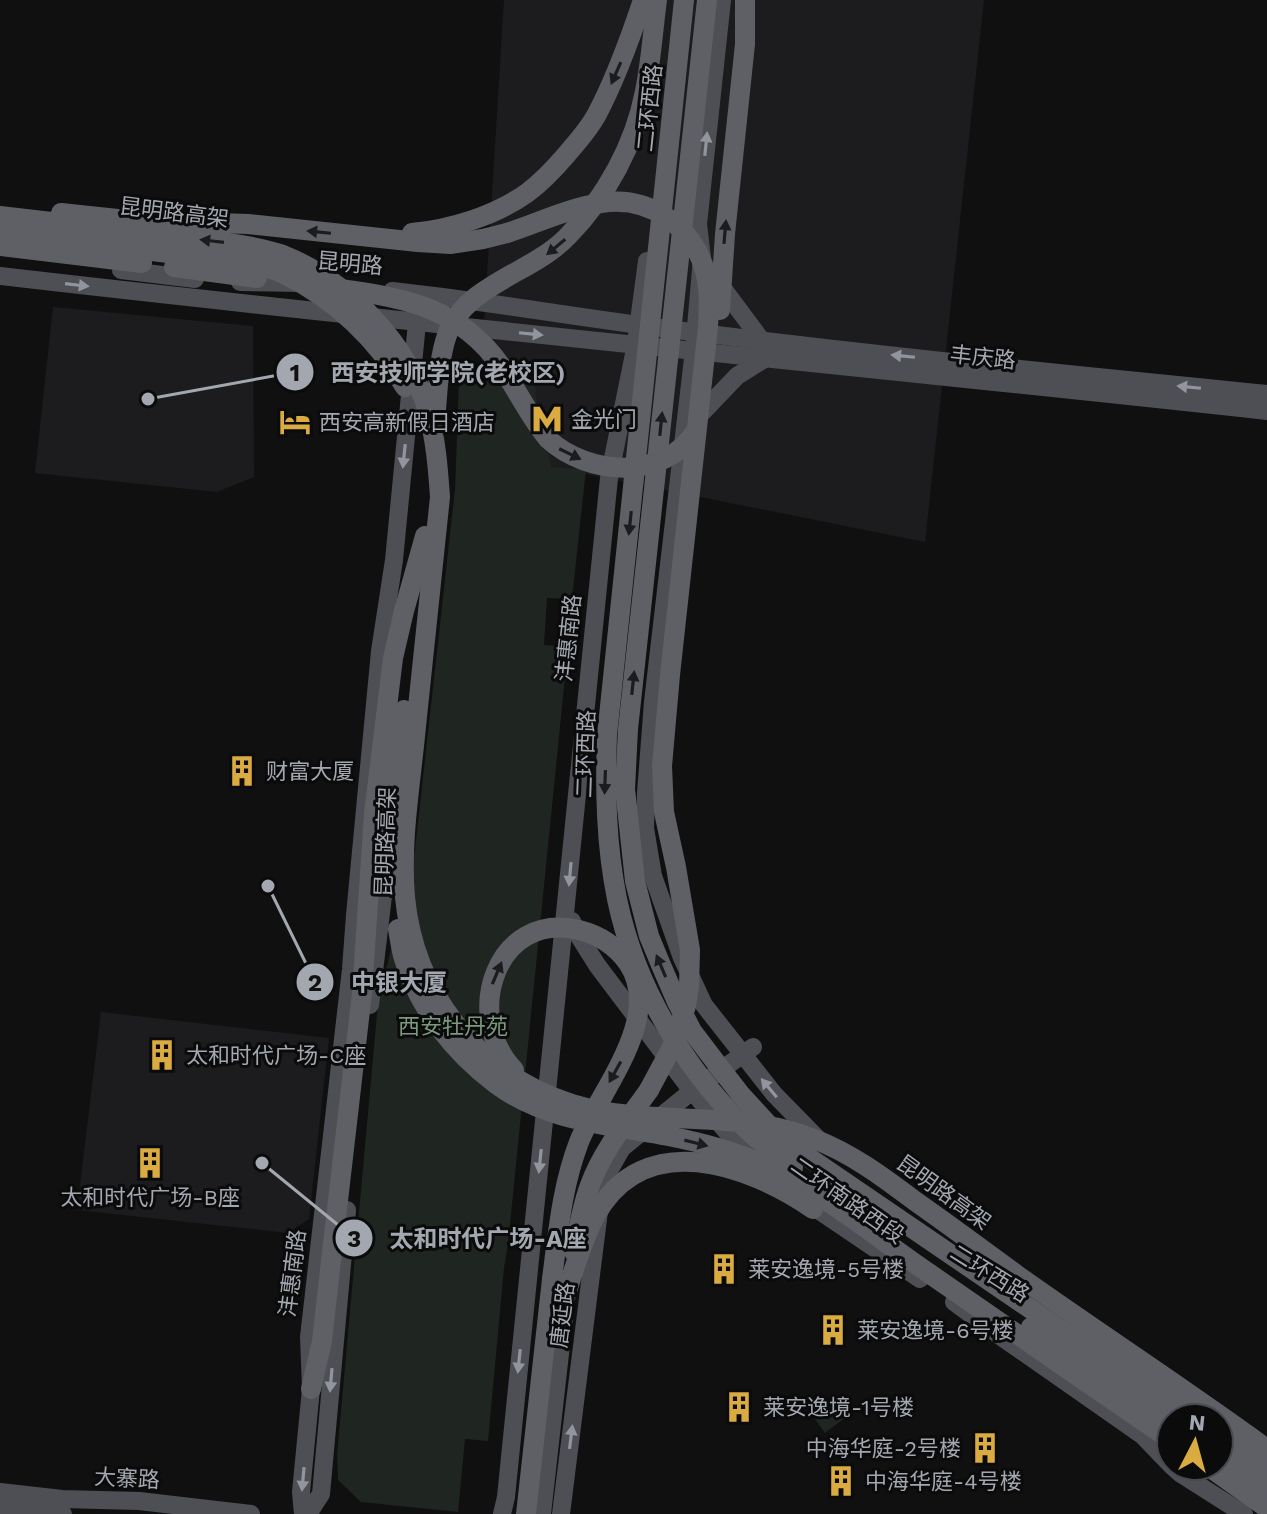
<svg xmlns="http://www.w3.org/2000/svg" width="1267" height="1514" viewBox="0 0 1267 1514" font-family="'Work Sans','Noto Sans SC',sans-serif">
<rect width="100%" height="100%" fill="#101011"/>
<g fill="#1c1c1e">
<polygon points="504,0 984,0 925,542 476,452"/>
<polygon points="53,307 253,326 254,477 217,492 35,473"/>
<polygon points="101,1012 329,1038 309,1219 288,1233 77,1210"/>
</g>
<g fill="#1f2520">
<polygon points="459,382 535,383 536,400 551,467 586,469 572,599 547,598 544,645 568,647 508,1244 504,1268 488,1441 465,1439 458,1512 361,1502 338,1480 337,1455 378,1003 415,850 455,489"/>
<polygon points="838,1398 850,1414 825,1433 812,1415"/>
</g>
<g fill="none" stroke-linecap="round" stroke-linejoin="round">
<g stroke="#4e4f54" stroke-width="18">
<polyline points="722,0 698,224 702,258 694,350 653,702 646,793 645,828 653,876 682,958 704,1005 774,1094 820,1141"/>
<polyline points="121,270 195,279"/>
<path d="M 0,276 C 422,325 845,365 1267,411"/>
<polyline points="716,279 762,341"/>
<polyline points="240,282 303,283"/>
<path d="M 392,291 C 493,302 593,320 693,332 C 884,356 1076,375 1267,394"/>
<polyline points="693,422 737,376 766,358"/>
<polyline points="572,921 575,930 597,965 692,1091 750,1159"/>
<polyline points="370,1005 391,829"/>
<polyline points="802,1199 920,1279"/>
<polyline points="954,1302 1003,1338 1142,1435 1171,1465"/>
<polyline points="1172,1466 1181,1474 1244,1514"/>
<polyline points="0,1492 62,1499 139,1501 251,1514"/>
<polyline points="0,1507 63,1514"/>
<polyline points="303,1514 301,1492 311,1389 309,1337 351,969 355,915 380,651 394,560 417,323"/>
<polyline points="308,1514 321,1494 347,1210"/>
<polyline points="502,1514 506,1497 609,478 636,344 647,261"/>
<polyline points="542,1514 567,1291"/>
<polyline points="561,1514 601,1195 610,1169 622,1148 692,1091 753,1047"/>
</g>
<g stroke="#5e6066" stroke-width="20">
<polyline points="61,213 127,220 248,224 418,242 450,244 483,239 507,233"/>
<path d="M 412,233 C 451,229 495,216 527,193 C 542,182 555,168 567,154 C 578,141 589,129 597,114 C 616,78 630,39 643,0"/>
<polyline points="0,246 142,263"/>
<path d="M 574,1252 C 578,1230 582,1206 590,1185 C 603,1150 627,1121 649,1090"/>
<polyline points="1041,1316 1192,1418"/>
<polyline points="1031,1327 1171,1424"/>
<polyline points="311,1389 322,1341 331,1261"/>
<polyline points="1219,1436 1267,1468"/>
<polyline points="1219,1456 1267,1488"/>
<polyline points="1208,1466 1267,1508"/>
<polyline points="526,1514 552,1279"/>
</g>
<g stroke="#5e6066" stroke-width="20">
<path d="M 684,0 L 607,735 C 605,791 606,844 617,899 C 639,1004 706,1105 793,1168"/>
<polyline points="707,0 628,729 625,789 635,881 649,936 661,965 677,1002 692,1031 714,1060 741,1095 774,1131 805,1155 1041,1316"/>
<path d="M 0,216 L 223,242 C 243,245 264,248 283,255 C 348,281 409,344 428,412 C 436,440 438,469 440,497 C 432,574 424,650 416,726 C 411,782 400,841 405,897 C 414,994 479,1075 572,1104 C 651,1128 736,1108 814,1139 C 851,1153 883,1177 915,1201 C 949,1225 983,1250 1017,1275 C 1100,1334 1185,1389 1267,1449"/>
<path d="M 0,232 L 224,260 C 244,263 266,265 284,274 C 335,299 377,339 405,387"/>
<path d="M 507,233 C 538,223 569,208 601,203 C 648,195 693,226 705,271 C 710,289 709,308 708,327 L 670,675 L 662,766 L 664,812 L 676,867 L 690,950 L 689,987 L 686,1006 L 672,1047 L 649,1090"/>
<polyline points="174,267 257,278"/>
<path d="M 340,289 C 405,297 461,309 501,366 C 517,390 529,416 548,439 C 588,476 664,481 696,431"/>
<polyline points="720,310 725,234 745,44 745,0"/>
<path d="M 435,420 C 438,392 438,361 447,335 C 464,285 533,273 568,236 C 606,197 635,144 645,91 C 651,62 653,30 657,0"/>
<polyline points="391,829 404,710"/>
<path d="M 398,929 C 400,939 401,950 404,959 C 419,1009 455,1053 496,1084 C 545,1121 609,1125 668,1136 C 699,1142 731,1150 760,1163 C 817,1189 867,1230 917,1265 C 1002,1324 1086,1382 1171,1440"/>
<path d="M 514,1070 C 462,1016 496,910 579,930 C 599,935 616,946 628,963 C 665,1018 599,1091 579,1142 C 562,1186 558,1233 552,1279"/>
<polyline points="331,1261 362,993 374,814 393,658 404,611 425,536"/>
<path d="M 567,1291 C 575,1266 583,1239 595,1216 C 644,1127 747,1164 813,1209"/>
</g>
</g>
<defs><path id="oneway-solid" d="M-6-.8H1V-3.2L6.5 0L1 3.2V.8H-6Z" transform="scale(2)"/></defs>
<g fill="#1c1c1e">
<use href="#oneway-solid" transform="translate(616 73) rotate(114)"/>
<use href="#oneway-solid" transform="translate(319 232) rotate(-174)"/>
<use href="#oneway-solid" transform="translate(725 232) rotate(-85)"/>
<use href="#oneway-solid" transform="translate(212 241) rotate(-173)"/>
<use href="#oneway-solid" transform="translate(556 247) rotate(140)"/>
<use href="#oneway-solid" transform="translate(661 424) rotate(-84)"/>
<use href="#oneway-solid" transform="translate(570 454) rotate(26)"/>
<use href="#oneway-solid" transform="translate(630 523) rotate(96)"/>
<use href="#oneway-solid" transform="translate(633 683) rotate(-84)"/>
<use href="#oneway-solid" transform="translate(605 782) rotate(92)"/>
<use href="#oneway-solid" transform="translate(661 966) rotate(-113)"/>
<use href="#oneway-solid" transform="translate(497 973) rotate(-67)"/>
<use href="#oneway-solid" transform="translate(615 1072) rotate(119)"/>
<use href="#oneway-solid" transform="translate(696 1143) rotate(14)"/>
</g>
<g fill="#92959e">
<use href="#oneway-solid" transform="translate(706 144) rotate(-84)"/>
<use href="#oneway-solid" transform="translate(77 285) rotate(7)"/>
<use href="#oneway-solid" transform="translate(531 334) rotate(6)"/>
<use href="#oneway-solid" transform="translate(903 356) rotate(-174)"/>
<use href="#oneway-solid" transform="translate(1189 387) rotate(-174)"/>
<use href="#oneway-solid" transform="translate(404 456) rotate(96)"/>
<use href="#oneway-solid" transform="translate(570 874) rotate(95)"/>
<use href="#oneway-solid" transform="translate(769 1088) rotate(-130)"/>
<use href="#oneway-solid" transform="translate(540 1161) rotate(96)"/>
<use href="#oneway-solid" transform="translate(519 1361) rotate(96)"/>
<use href="#oneway-solid" transform="translate(331 1380) rotate(95)"/>
<use href="#oneway-solid" transform="translate(571 1437) rotate(-83)"/>
<use href="#oneway-solid" transform="translate(303 1479) rotate(95)"/>
</g>
<defs>
<symbol id="metro-bare" viewBox="-9 -9 18 18"><path d="M-5.5 5V-5H-3L0 0L3-5H5.5V5H3V-.5L0 4L-3-.5V5Z" fill="#d9ab41" stroke="#0b0b0c" stroke-width="2.5" paint-order="stroke"/></symbol>
<symbol id="hotel-bare" viewBox="-9 -9 18 18"><path d="M-6-4.5h1.5V1H6V5H4.5V3h-9V5H-6ZM-4 0a1.8 1.8 0 1 1 3.6 0ZM.5 0V-2.5h3Q6-2.5 6 0Z" fill="#d9ab41" stroke="#0b0b0c" stroke-width="2.5" paint-order="stroke"/></symbol>
<symbol id="building-bare" viewBox="-9 -9 18 18"><path d="M-4-6H4V6H1V3H-1V6H-4ZM-2.5-4.3h1.7v1.8h-1.7ZM.8-4.3h1.7v1.8H.8ZM-2.5-1h1.7V.8h-1.7ZM.8-1h1.7V.8H.8Z" fill="#d9ab41" stroke="#0b0b0c" stroke-width="2.5" paint-order="stroke"/></symbol>
</defs>
<g fill-rule="evenodd">
<use href="#metro-bare" x="525" y="397" width="44" height="44"/>
<use href="#hotel-bare" x="273" y="400" width="44" height="44"/>
<use href="#building-bare" x="220" y="749" width="44" height="44"/>
<use href="#building-bare" x="140" y="1033" width="44" height="44"/>
<use href="#building-bare" x="128" y="1141" width="44" height="44"/>
<use href="#building-bare" x="702" y="1247" width="44" height="44"/>
<use href="#building-bare" x="811" y="1308" width="44" height="44"/>
<use href="#building-bare" x="717" y="1385" width="44" height="44"/>
<use href="#building-bare" x="963" y="1426" width="44" height="44"/>
<use href="#building-bare" x="819" y="1459" width="44" height="44"/>
</g>
<g text-anchor="middle" stroke-width="6" stroke-linejoin="round" paint-order="stroke">
<g font-size="22" fill="#a3a7b0" stroke="#0b0b0c">
<text transform="translate(649 108) rotate(-84)" y="8">二环西路</text>
<text transform="translate(174 212) rotate(7)" y="8">昆明路高架</text>
<text transform="translate(350 263) rotate(5)" y="8">昆明路</text>
<text transform="translate(983 357) rotate(6)" y="8">丰庆路</text>
<text transform="translate(568 638) rotate(-84)" y="8">沣惠南路</text>
<text transform="translate(585 754) rotate(-88)" y="8">二环西路</text>
<text transform="translate(385 842) rotate(-88)" y="8">昆明路高架</text>
<text transform="translate(944 1192) rotate(36)" y="8">昆明路高架</text>
<text transform="translate(848 1200) rotate(35)" y="8">二环南路西段</text>
<text transform="translate(292 1273) rotate(-83)" y="8">沣惠南路</text>
<text transform="translate(990 1273) rotate(32)" y="8">二环西路</text>
<text transform="translate(562 1315) rotate(-83)" y="8">唐延路</text>
<text transform="translate(127 1478) rotate(3)" y="8">大寨路</text>
</g>
<g font-size="22" fill="#a3a7b0" stroke="#0b0b0c" text-anchor="start">
<text x="571" y="427">金光门</text>
<text x="319" y="430">西安高新假日酒店</text>
<text x="266" y="779">财富大厦</text>
<text x="186" y="1063">太和时代广场-C座</text>
<text x="150" y="1205" text-anchor="middle">太和时代广场-B座</text>
<text x="748" y="1277">莱安逸境-5号楼</text>
<text x="857" y="1338">莱安逸境-6号楼</text>
<text x="763" y="1415">莱安逸境-1号楼</text>
<text x="961" y="1456" text-anchor="end">中海华庭-2号楼</text>
<text x="865" y="1489">中海华庭-4号楼</text>
</g>
<g font-size="22" fill="#7c997f" stroke="#0b0b0c">
<text x="453" y="1034">西安牡丹苑</text>
</g>
</g>
<path fill="none" stroke="#a3a7b0" stroke-width="3" d="M148 399L295 372M268 886L315 982M262 1163L354 1238"/>
<g fill="#a3a7b0" stroke="#0b0b0c" stroke-width="3">
<circle cx="148" cy="399" r="8"/>
<circle cx="268" cy="886" r="8"/>
<circle cx="262" cy="1163" r="8"/>
<circle cx="295" cy="372" r="20"/>
<circle cx="315" cy="982" r="20"/>
<circle cx="354" cy="1238" r="20"/>
</g>
<g font-size="24" text-anchor="middle" font-weight="bold" fill="#111">
<text x="295" y="381">1</text>
<text x="315" y="991">2</text>
<text x="354" y="1247">3</text>
</g>
<g font-size="24" text-anchor="middle" font-weight="bold" fill="#a3a7b0" stroke="#0b0b0c" stroke-width="6" stroke-linejoin="round" paint-order="stroke">
<text x="448" y="381">西安技师学院(老校区)</text>
<text x="399" y="991">中银大厦</text>
<text x="488" y="1247">太和时代广场-A座</text>
</g>
<g transform="translate(1195 1442) rotate(6)"><circle r="38" fill="#0b0b0c" stroke="#48494e" stroke-width="2"/>
<path d="M0-6L14 30L0 20L-14 30Z" fill="#d9ab41"/>
<text y="-12" font-size="22" font-weight="bold" text-anchor="middle" fill="#a3a7b0">N</text>
</g>
</svg>
